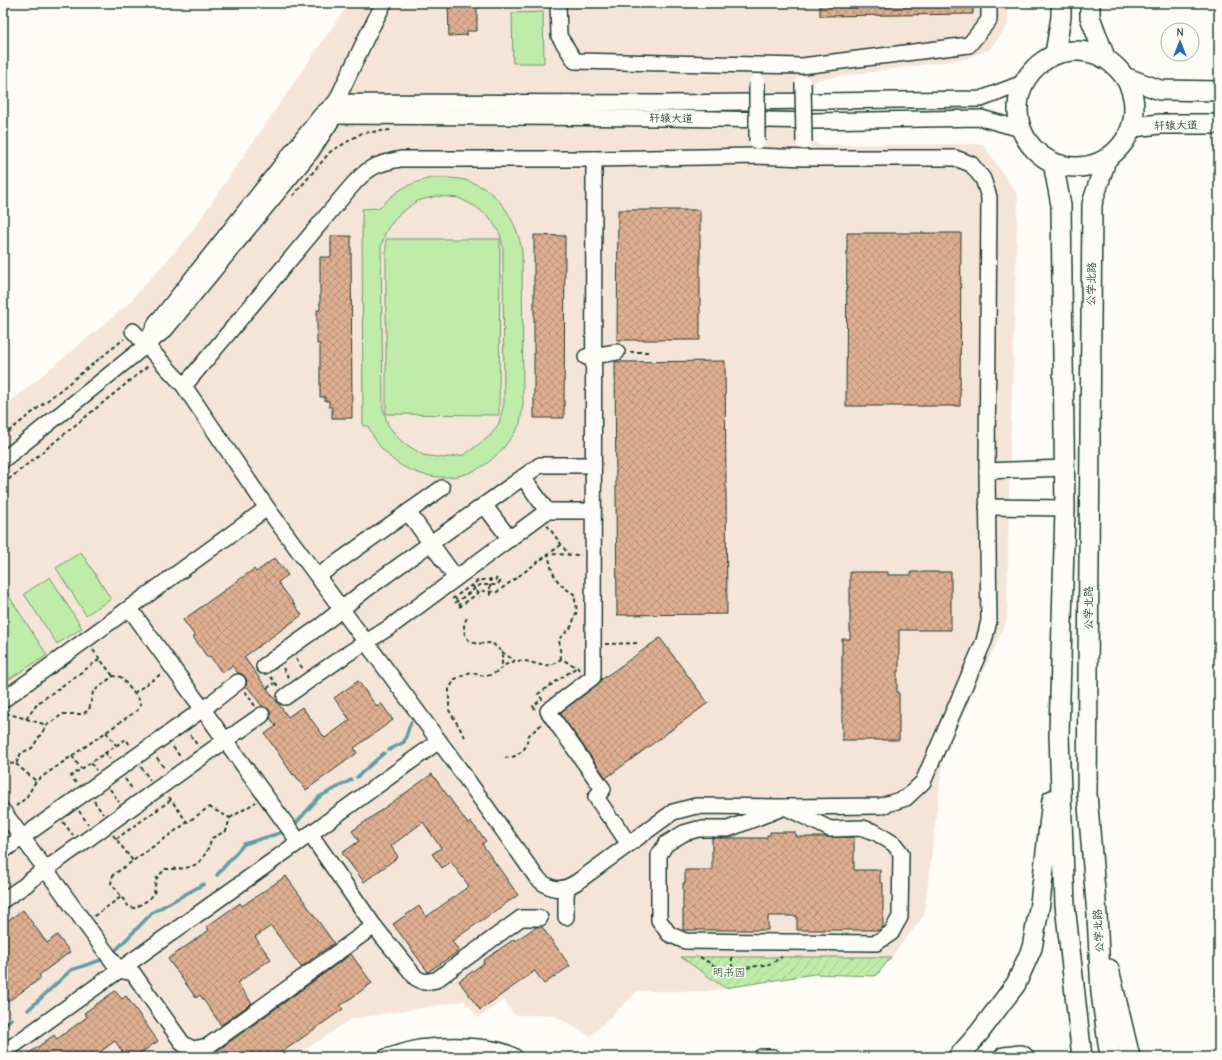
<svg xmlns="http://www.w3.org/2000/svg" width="1222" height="1060" viewBox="0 0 1222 1060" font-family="'Comic Neue','LXGW WenKai TC',sans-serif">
<defs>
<pattern id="garden-furrows" width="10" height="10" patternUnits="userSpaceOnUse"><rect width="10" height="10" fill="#c0eca9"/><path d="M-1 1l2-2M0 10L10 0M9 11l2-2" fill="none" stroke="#a5cb92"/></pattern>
<pattern id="building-cross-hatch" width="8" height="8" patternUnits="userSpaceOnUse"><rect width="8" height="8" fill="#e0af91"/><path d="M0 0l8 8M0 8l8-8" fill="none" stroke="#b59077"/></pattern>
</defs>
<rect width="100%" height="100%" fill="#fdfcf7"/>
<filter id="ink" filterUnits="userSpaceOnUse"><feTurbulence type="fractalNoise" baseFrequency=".025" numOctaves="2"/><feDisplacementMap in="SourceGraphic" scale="8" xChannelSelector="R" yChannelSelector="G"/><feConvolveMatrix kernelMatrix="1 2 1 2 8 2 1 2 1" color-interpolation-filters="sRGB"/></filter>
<g filter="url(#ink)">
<polygon fill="#f4e5d8" points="349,3 1008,3 1008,25 989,50 965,59 820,79 815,82 813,87 813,137 815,142 819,145 983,144 1018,196 1009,488 1007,620 943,759 924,916 876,976 814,974 707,991 638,991 590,1036 554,1015 514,1015 504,1000 478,1018 465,1001 351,1019 294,1057 3,1057 3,408 125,307 188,237"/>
<polygon fill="url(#garden-furrows)" stroke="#70946e" points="681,957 891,957 876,976 814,974 725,988"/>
<g fill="#c0eca9" stroke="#70946e" fill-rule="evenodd">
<polygon points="543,12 544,63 513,63 512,13"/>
<path d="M 431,178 C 443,178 456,177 468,181 C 499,190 517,221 522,251 L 523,404 C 522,410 521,417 520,423 C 517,431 510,439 505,446 C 485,470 461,481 430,476 C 414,473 398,466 387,454 C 379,447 373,436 368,426 L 363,426 L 362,209 L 379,208 C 397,190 405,185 431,178 ZM 437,196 L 459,198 L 476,207 L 490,218 L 500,234 L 503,248 L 504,404 L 499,423 L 490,436 L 464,455 L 443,458 L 423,455 L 401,441 L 388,425 L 383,408 L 381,246 L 386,231 L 398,215 L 417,201 Z"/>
<polygon points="386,239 500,239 499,415 386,414"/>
<polygon points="81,552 111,599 86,615 56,568"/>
<polygon points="50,577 82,628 57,644 24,594"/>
<polygon points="3,587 47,655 3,683"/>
</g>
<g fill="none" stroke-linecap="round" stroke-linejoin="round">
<g stroke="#629ea1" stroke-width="3.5">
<polyline points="389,750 404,742 411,722"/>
<polyline points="357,777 384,753"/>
<polyline points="297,822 319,797 351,780"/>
<polyline points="217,875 244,844 283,832"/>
<polyline points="114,952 153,912 204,884"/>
<polyline points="28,1010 71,970 101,960"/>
<polyline points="3,1027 11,1019"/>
</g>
</g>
<g fill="url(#building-cross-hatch)" stroke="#1f3d34">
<polygon points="448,3 477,3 477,31 467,31 467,35 449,36"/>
<polygon points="820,3 973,3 973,14 820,16"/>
<polygon points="618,210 700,210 700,340 617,340"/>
<polygon points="847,233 961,233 960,406 846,406"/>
<polygon points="534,235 565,236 564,418 534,418"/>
<polygon points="331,236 351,236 352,418 332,418 332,407 329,407 329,401 325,401 325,397 320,397 320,344 317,344 317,310 320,310 320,257 331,257"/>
<polygon points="725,361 727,614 617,615 615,362"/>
<polygon points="275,558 288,575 278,582 302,615 244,657 288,717 302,707 325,738 350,720 334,698 358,681 377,707 381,703 393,720 354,748 357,753 306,790 294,774 293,775 265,734 276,726 270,718 271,714 269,710 262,706 246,685 247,681 245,677 242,674 238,673 232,666 222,673 210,656 208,658 193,637 195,636 183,620 254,569 256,572"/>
<polygon points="850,572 888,572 888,575 911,575 911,572 951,572 951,630 899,630 899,671 897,671 897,693 899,693 899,740 842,740 842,639 850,639"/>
<polygon points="660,638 708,703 606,778 560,713 598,684 601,680"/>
<polygon points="432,774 468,824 471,822 486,841 482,844 518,895 452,941 459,951 428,972 393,924 419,906 426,917 469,886 451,862 442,868 432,854 441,848 423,822 391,846 398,857 364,882 342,853 359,841 352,831"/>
<polygon points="770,832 795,832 795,835 797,835 797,837 854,837 854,870 880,870 880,883 883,883 883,927 880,930 797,930 797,916 768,916 768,930 683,930 683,883 685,883 685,870 712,870 712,838 767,838 767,835 770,835"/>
<polygon points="286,876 334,943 301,967 271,926 255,937 271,959 237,983 252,1003 221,1025 200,995 196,998 168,959 209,930 206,927 240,903 242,906"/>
<polygon points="23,910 47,943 57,935 70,952 39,975 41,978 3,1005 3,924"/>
<polygon points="536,927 542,927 570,966 544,984 535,971 480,1010 459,981 484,963 483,961 514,939 515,941"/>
<polygon points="351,954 372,983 340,1006 343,1009 275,1057 222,1057 217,1051"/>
<polygon points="115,991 122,999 126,996 158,1041 135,1057 126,1057 115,1041 93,1057 24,1057 54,1035 57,1039 87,1017 84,1013"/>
</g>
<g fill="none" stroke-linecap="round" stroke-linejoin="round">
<defs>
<g id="minor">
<polyline points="384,3 367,36 336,102 667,103 981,99 1023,83"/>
<polyline points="558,3 559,36 575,61 802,66 969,45 989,20 989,3"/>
<polyline points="326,116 666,118 813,121 981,118 1021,129"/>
<polyline points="594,159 593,677 548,711 603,789 596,797 608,815"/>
<path d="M 133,331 L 184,386 L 267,508 L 453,760 L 537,878 C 551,891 561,892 577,882 L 673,812 L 696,806 L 785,807 L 881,806 L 906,798 L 923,782 L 984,641 L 989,621 L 987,471 L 989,197 L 983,179 L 971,164 L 955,158 L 805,158 L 757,156 L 594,159 L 401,159 C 374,164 367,168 349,189 L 184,386"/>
<polyline points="586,357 617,352"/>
<polyline points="3,460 165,330 311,152 334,117 336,102 321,115 163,315 157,321 146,344"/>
<polyline points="987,471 1065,468"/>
<polyline points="523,477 547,511"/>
<polyline points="484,505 510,539"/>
<polyline points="987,507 1065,508"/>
<polyline points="408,512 456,578"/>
<polyline points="318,576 442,488"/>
<polyline points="130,609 299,842"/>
<polyline points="264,666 322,625 364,591 540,465 593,465"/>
<polyline points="285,697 344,656 390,627 547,511 592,511"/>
<polyline points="3,700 267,508"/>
<polyline points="215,700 238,682"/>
<polyline points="239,731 262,715"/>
<polygon points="785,807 830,829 863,828 875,832 894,844 901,853 900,917 891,933 876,943 685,941 669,934 659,920 659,855 666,844 684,833 698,829 728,829"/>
<polyline points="3,811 119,970 133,973 183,1044 193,1049 208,1046 374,926"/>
<polyline points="614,822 624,837"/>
<polyline points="310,834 374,926 416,978 424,982 436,980 521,918 540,918"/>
<polyline points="3,851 210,704"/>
<polyline points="28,882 234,734"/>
<polyline points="3,900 27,884"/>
<polyline points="566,917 566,897 567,888"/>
<polyline points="3,1053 299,842 439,741"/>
<path d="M 386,1057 C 397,1054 408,1050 419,1048 C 443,1045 495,1043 515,1057"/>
<polyline points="761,1057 773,1057"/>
</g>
<g id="major">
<polyline points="1090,3 1090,17 1105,57"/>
<circle cx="1076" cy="109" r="58"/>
<polyline points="1055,54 1061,17 1061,3"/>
<polyline points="1127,78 1160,90 1219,91"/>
<polyline points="1133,127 1160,124 1219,124"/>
<polyline points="1106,160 1092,204 1087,794 1097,915 1101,993 1110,1057"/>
<polyline points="1053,163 1061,205 1065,508 1059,735 1065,905 1082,1057"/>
<polyline points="1109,969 1130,1057"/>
<polyline points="958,1057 979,1033 1016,984 1032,948 1040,903 1052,800"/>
<polyline points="1004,1057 1021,1055 1024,1057"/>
</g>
</defs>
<use href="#minor" stroke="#1f3d34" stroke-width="18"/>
<use href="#major" stroke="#1f3d34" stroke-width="22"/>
<g stroke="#1f3d34" stroke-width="2" stroke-dasharray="4 3" stroke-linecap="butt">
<polyline points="293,196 330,152 362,133 391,130"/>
<polyline points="630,352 651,352"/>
<polyline points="3,436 124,339"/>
<polyline points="3,484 148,366"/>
<polyline points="547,525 569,555"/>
<polyline points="472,585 480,597"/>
<polyline points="490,596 490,577"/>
<polyline points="455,598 463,609"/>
<polyline points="452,599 479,580 495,580 497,578"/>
<polyline points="455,603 480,585 496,585 501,581"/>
<polyline points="459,607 481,591 497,592 561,545"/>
<path d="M 467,618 C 461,627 464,641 475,643 C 480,644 487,643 492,643 L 502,652 L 502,668"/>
<polyline points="605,644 640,643"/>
<polyline points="93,650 113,676"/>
<polyline points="502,652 515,661"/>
<polyline points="296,659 303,669"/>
<path d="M 561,659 L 559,639 L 571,627 L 577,611 L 574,594 C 564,588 556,582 552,570 C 550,565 550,560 548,554 L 581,555"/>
<polyline points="283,668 289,678"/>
<polyline points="271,677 278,686"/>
<polyline points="267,688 275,683"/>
<polyline points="245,691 255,706"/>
<polyline points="134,693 161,674"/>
<polyline points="535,709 533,706 542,699 538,694 577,667"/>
<polyline points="6,713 47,725"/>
<polyline points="26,719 38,703 100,659"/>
<polyline points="106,732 116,745"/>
<polyline points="190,735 198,746"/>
<path d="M 465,737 L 449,710 L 449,689 L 455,679 L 471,672 C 498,684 496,664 516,661 C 528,659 538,667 550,665 C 554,664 558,661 561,659 L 577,667 L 579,670"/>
<polyline points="173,747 181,758"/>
<polyline points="105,752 110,759"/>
<polyline points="72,756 81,769"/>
<polyline points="157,758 165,769"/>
<polyline points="505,758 516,756 525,748 529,735 542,724"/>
<polyline points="3,763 16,764 21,753 32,748 47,725 63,714 82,714 89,710 93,692 113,676 121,677 141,702 139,709 36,781 26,798 16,806"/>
<polyline points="91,763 96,770"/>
<polyline points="16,764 36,781"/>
<polyline points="141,767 150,780"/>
<polyline points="125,779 133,790"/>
<polyline points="76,783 71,776 126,739 130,745"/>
<polyline points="110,789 119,802"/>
<polyline points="169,797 187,822"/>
<polyline points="94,801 103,814"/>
<path d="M 209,807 L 230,818 L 226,831 L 212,838 C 202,867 194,869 165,869 L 156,879 L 154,894 L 148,900 L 135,908 L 129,907 L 111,883 L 113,875 Z"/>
<polyline points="79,811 88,824"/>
<polyline points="230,818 256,802"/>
<polyline points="63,822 73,835"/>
<polyline points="113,835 133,861"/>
<polyline points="116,839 171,800"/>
<polyline points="94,916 121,897"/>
<polyline points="700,957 729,975"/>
<polyline points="732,957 732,973"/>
<polyline points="735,975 745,968 770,964 782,957"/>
</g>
<use href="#minor" stroke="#fdfcf7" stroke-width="15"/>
<use href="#major" stroke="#fdfcf7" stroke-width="19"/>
<defs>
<g id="minor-bridge">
<polyline points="757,82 757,141"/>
<polyline points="803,83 804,142"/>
</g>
</defs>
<use href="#minor-bridge" stroke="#1f3d34" stroke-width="18" stroke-linecap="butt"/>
<use href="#minor-bridge" stroke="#fdfcf7" stroke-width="15"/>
</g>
</g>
<g text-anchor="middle" stroke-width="3" stroke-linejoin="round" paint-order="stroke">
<g font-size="11" fill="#1f3d34" stroke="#fdfcf7">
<text transform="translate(671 118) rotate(1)" y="4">轩辕大道</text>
<text transform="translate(1176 125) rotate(-1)" y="4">轩辕大道</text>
<text transform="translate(1091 284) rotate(-89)" y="4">公学北路</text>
<text transform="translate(1088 608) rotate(-90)" y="4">公学北路</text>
<text transform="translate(1098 931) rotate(-93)" y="4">公学北路</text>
</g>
<g font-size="11" fill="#3f604b" stroke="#fdfcf7">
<text x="729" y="976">明书园</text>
</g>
</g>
<rect width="1222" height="1060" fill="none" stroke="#fdfcf7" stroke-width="16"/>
<rect x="8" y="8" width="1206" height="1044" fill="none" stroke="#1f3d34" stroke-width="1.5" filter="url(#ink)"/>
<g transform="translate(1180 42)"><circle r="19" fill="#fdfcf7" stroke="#a4b0a9"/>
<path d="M0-3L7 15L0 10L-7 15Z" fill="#1f6fb2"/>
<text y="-6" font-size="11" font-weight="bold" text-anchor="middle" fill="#1f3d34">N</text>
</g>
</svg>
